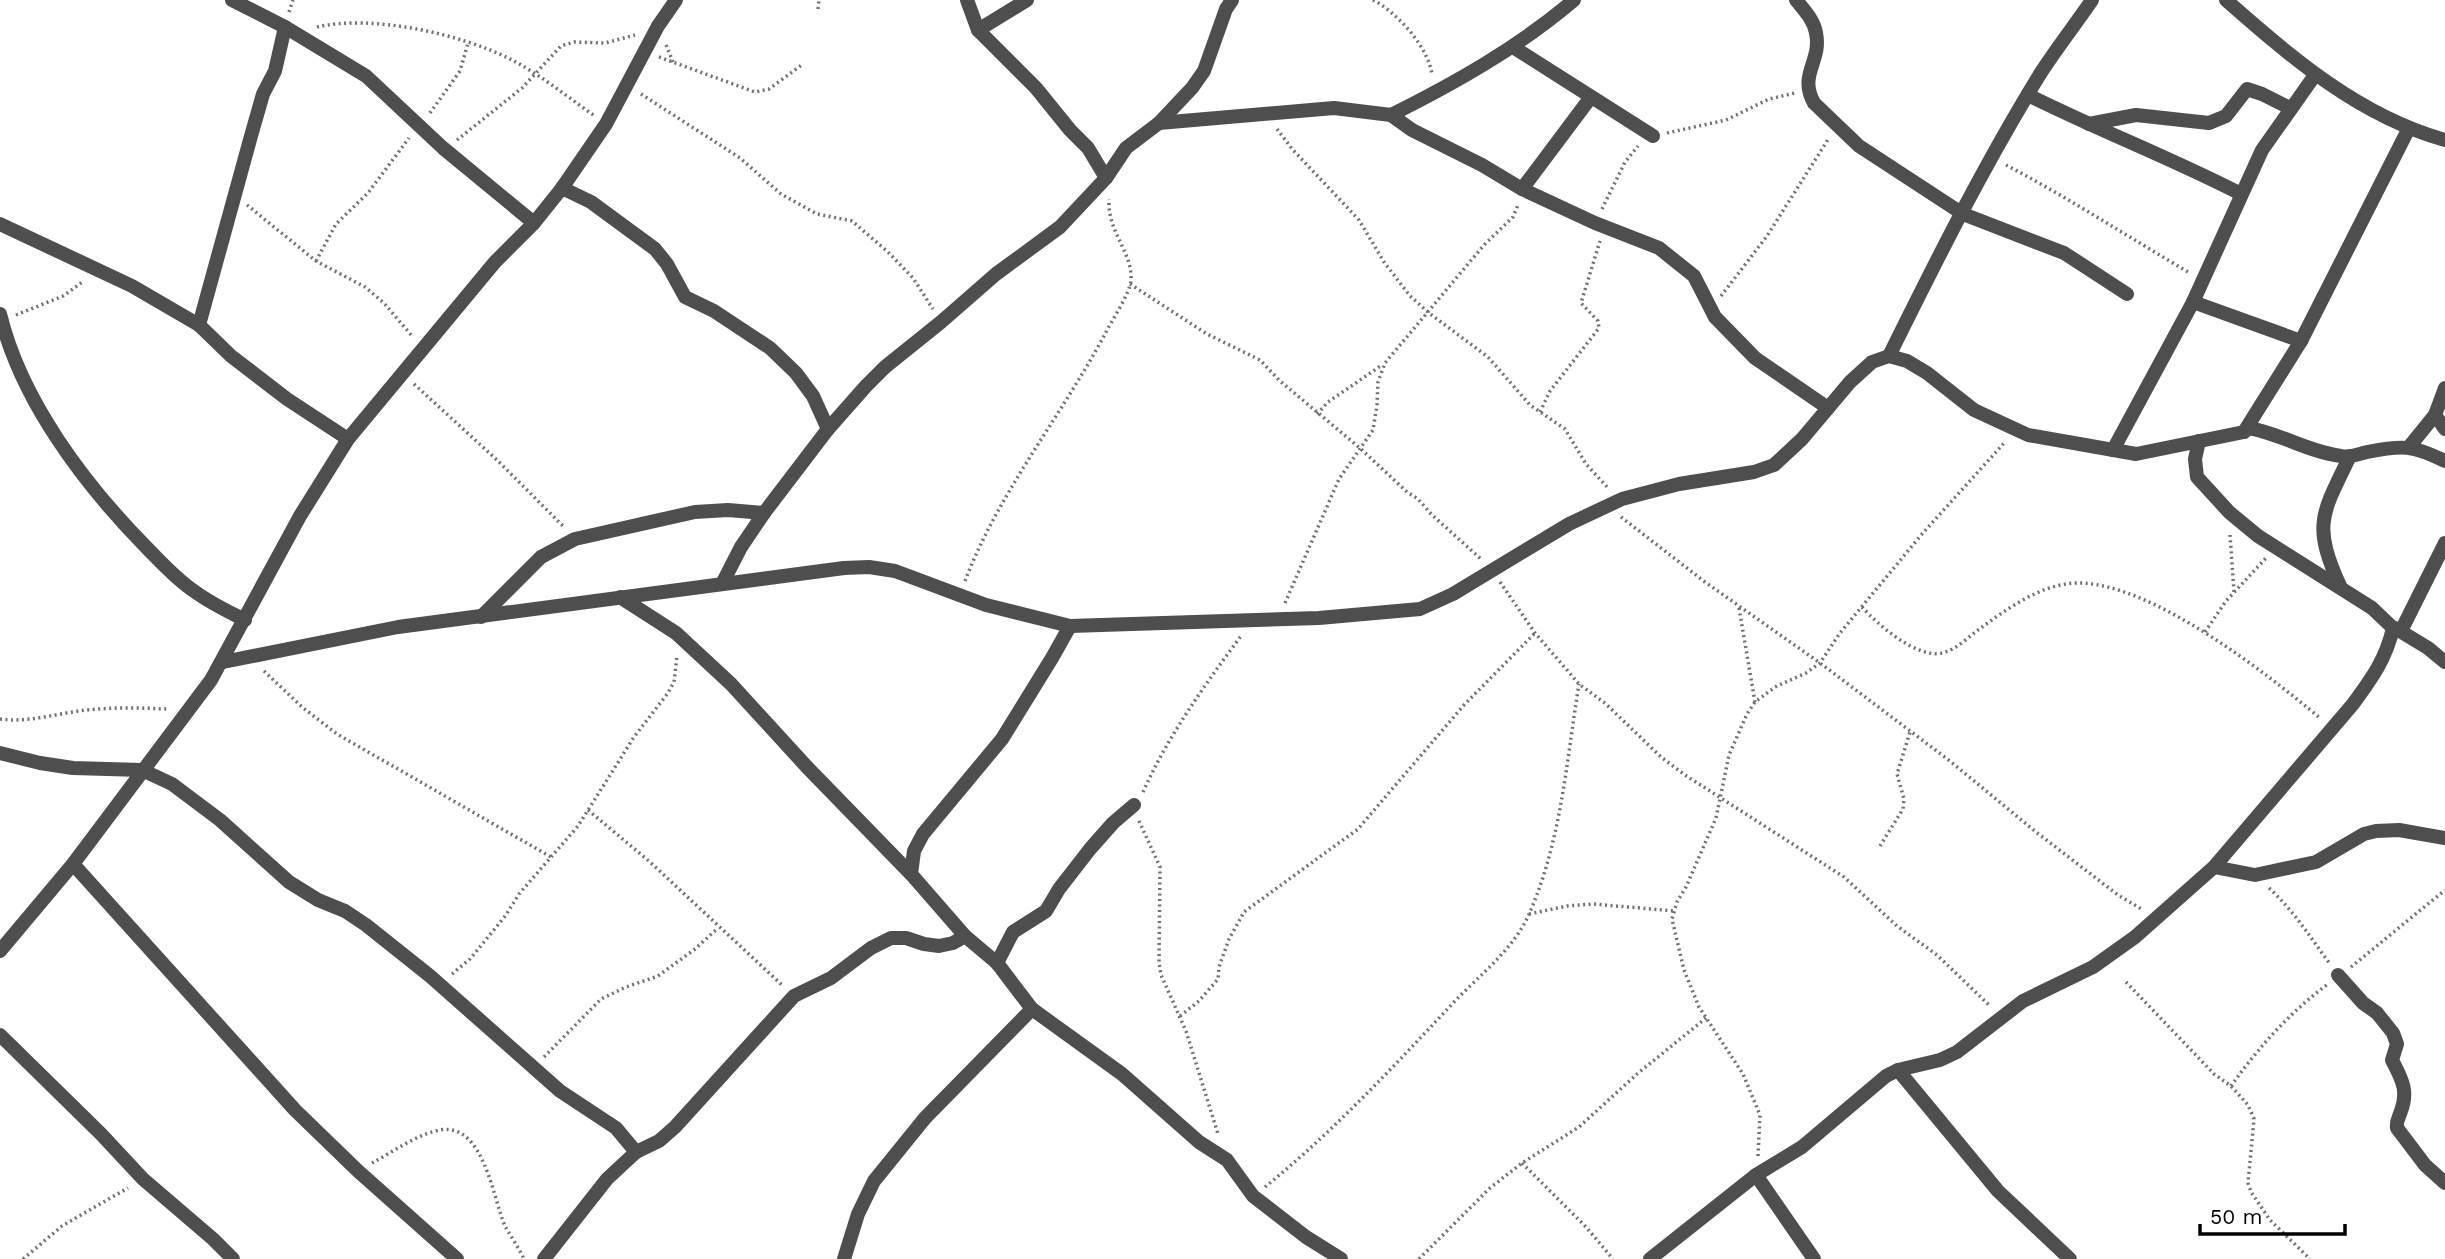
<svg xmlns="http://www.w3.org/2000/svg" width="2445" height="1259" viewBox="0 0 2445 1259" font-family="'Work Sans',sans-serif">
<rect width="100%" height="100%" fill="#fff"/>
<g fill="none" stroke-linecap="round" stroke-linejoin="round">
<g stroke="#707070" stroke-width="3.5" stroke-dasharray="2 3.5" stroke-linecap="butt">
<path d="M 1373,0 C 1397,12 1429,48 1432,75"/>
<polyline points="818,9 819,0"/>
<polyline points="289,12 293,0"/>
<path d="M 317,27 C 371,14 461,34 510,59 C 540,74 567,97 595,116"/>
<polyline points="666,45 673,62"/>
<polyline points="659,57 755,92 769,89 803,64"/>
<polyline points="641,94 740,158 781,194 817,214 852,221 888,252 913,278 933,309"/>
<polyline points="430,113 460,71 468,43"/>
<polyline points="1277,129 1293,150 1359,220 1384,262 1410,296 1429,313 1488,357 1530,405 1565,429 1586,464 1608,488"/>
<polyline points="1667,133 1726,120 1769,99 1795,93"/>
<polyline points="457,140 522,88 561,46 574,42 605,43 635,35"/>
<path d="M 2006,165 C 2069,198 2128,237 2190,273"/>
<polyline points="247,205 316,261 365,287 384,303 412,336"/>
<polyline points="1602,209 1625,162 1638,146"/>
<polyline points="316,261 336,224 368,193 409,138"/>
<polyline points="1130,284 1207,334 1260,360 1280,381 1361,449 1407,492 1418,499 1431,514 1482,560"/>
<polyline points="1721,296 1767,236 1829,138"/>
<polyline points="16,315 63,296 84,281"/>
<polyline points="414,384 497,460 563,526"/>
<polyline points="1540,412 1550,391 1599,328 1598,321 1581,303 1600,241"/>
<polyline points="1317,414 1328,402 1382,365"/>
<polyline points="1621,517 1705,582 1820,663 1950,761 2036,832 2118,895 2143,910"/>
<polyline points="2230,535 2234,592"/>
<path d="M 965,581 C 999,492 1060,418 1105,334 C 1112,320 1129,295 1131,281 C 1133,252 1107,232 1109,199"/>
<polyline points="1500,582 1535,633 1579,684 1606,704 1661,757 1685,775 1844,877 1897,926 1937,955 1990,1006"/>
<polyline points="1285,603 1339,479 1373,430 1377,405 1378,382 1385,363 1484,245 1513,217 1518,205"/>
<path d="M 1862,607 C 1877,624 1917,659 1942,653 C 1956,650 1967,638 1978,630 C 2007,609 2040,584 2077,583 C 2150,582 2265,672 2320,718"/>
<polyline points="1739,608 1755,702"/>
<polyline points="2205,632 2226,601 2266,558"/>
<polyline points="264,671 302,707 337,734 551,857"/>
<path d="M 0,719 C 29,723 58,713 87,710 C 114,707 142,708 169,709"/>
<path d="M 1143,792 C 1168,736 1204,686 1241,636"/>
<polyline points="588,810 650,862 782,985"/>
<polyline points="1139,821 1160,867 1159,962 1161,975 1186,1031 1218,1134"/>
<polyline points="1880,846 1903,809 1904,799 1897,774 1910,732"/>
<path d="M 2269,888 C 2294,911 2310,937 2330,964"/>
<polyline points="1529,914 1567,906 1593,904 1675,911"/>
<polyline points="2351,967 2445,890"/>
<polyline points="452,974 470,959 506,915 519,894 578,826 634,737 668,693 674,682 677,656"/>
<polyline points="2126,982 2214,1074 2231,1086 2248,1105 2254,1119 2248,1183 2251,1192 2270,1220 2310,1259"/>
<polyline points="1180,1016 1199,1001 1218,979 1219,967 1229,939 1244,912 1358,829 1464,705 1535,633"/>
<polyline points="544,1057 601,999 626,987 658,976 695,949 718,928"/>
<path d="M 2231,1086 C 2258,1048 2290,1012 2328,984"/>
<polyline points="1758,1156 1760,1115 1743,1074 1699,1007 1684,970 1672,919 1677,902 1686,887 1716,818 1729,755 1747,714 1755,702 1775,687 1806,673 1820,663 1840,633 1922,534 2005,442"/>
<path d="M 372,1163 C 393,1152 417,1134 440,1130 C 484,1122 493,1199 505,1226 C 511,1237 519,1248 524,1259"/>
<polyline points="1522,1163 1586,1227 1613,1259"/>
<path d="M 1265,1187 C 1334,1131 1394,1066 1455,1001 C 1481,974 1515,948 1530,912 C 1562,837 1566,763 1579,684"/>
<polyline points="23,1259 62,1226 128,1188"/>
<polyline points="1419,1259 1490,1188 1522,1163 1579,1127 1637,1074 1706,1018"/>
</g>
<g stroke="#4e4e4e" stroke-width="14">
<polyline points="232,0 285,27 366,76 443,148 534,223"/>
<polyline points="967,0 978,30 1036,88 1070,130 1088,148 1106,178"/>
<path d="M 1796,0 C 1804,10 1814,20 1816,33 C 1822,62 1798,74 1814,103 L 1859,146 L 1963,214 L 2064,253 L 2127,294"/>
<path d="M 2226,0 C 2292,58 2359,116 2445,140"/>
<polyline points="978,30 1027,0"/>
<polyline points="1513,47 1653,136"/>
<path d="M 2028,95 C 2098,130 2171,158 2241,194"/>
<path d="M 1391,115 C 1455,83 1519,47 1574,0"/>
<polyline points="1159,123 1334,108 1391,115 1412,130 1482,165 1522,189 1595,223 1659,248 1694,276 1715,317 1755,358 1828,408"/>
<polyline points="2089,124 2136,115 2209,123 2226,116 2247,89 2262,94 2290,108"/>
<polyline points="562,188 591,202 655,249 667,264 685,297 714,311 770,348 796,373 813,396 828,429"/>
<polyline points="1522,189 1591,97"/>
<polyline points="0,224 132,286 199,325 231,356 287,399 348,439"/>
<polyline points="2193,302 2301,341"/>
<path d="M 0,314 C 21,401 85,485 147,548 C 162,563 176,579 194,591 C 210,603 227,611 245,620"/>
<polyline points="199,325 251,136 263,94 275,71 285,27"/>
<path d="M 1889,356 C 1936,261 1984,165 2040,74 C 2056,49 2075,25 2092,0"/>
<polyline points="2435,415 2445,429"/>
<polyline points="2244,432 2301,341 2409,128"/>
<polyline points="2409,447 2435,415 2445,388"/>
<polyline points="2113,450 2193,302 2262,150 2315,75"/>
<polyline points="722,584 741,547 764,513 828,429 866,386 885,367 941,322 996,274 1060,227 1106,178 1126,148 1159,123 1192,88 1204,71 1226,9 1232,0"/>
<path d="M 2340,586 C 2312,524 2322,514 2350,456"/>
<polyline points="620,597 676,633 731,684 806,766 911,874 965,936 997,963 1032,1009 1122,1074 1199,1142 1227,1160 1253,1196 1306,1237 1341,1259"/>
<polyline points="481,617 541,557 575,539 695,512 728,510 764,513"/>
<polyline points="2395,628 2428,648 2445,662"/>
<polyline points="2401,631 2445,543"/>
<path d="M 223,662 L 398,627 L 844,568 L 869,567 L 895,571 L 986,605 L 1070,626 L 1319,618 L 1420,609 L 1453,594 L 1569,524 L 1622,499 L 1679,484 L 1754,472 L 1774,465 L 1802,439 L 1850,382 L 1872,362 L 1889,356 L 1907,361 L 1927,373 L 1974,410 L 2028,435 L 2136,454 L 2244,432 L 2248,428 C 2280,433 2308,452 2341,456 C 2350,458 2358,454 2367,452 C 2403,445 2412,445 2445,461"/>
<polyline points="0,753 40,763 73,768 142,770 172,784 220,820 289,882 318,900 345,911 366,925 430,976 560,1091 616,1128 636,1152"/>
<polyline points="73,864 295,1110 358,1171 457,1259"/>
<polyline points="2214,867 2255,875 2316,862 2364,834 2376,831 2399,830 2445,838"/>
<polyline points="911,874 914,851 923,834 1002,739 1052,658 1070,626"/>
<polyline points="0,951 73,864 211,680 300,516 348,439 495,262 534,223 562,188 606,124 658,26 676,0"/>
<polyline points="997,963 1013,932 1046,911 1059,889 1090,849 1113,823 1134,805"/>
<path d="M 2338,975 L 2363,1003 L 2377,1013 L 2393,1033 L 2397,1044 L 2392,1060 C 2401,1078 2409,1090 2401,1111 C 2399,1118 2396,1120 2397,1128 L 2425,1165 L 2445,1183"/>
<polyline points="0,1035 101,1134 143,1179 213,1239 233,1259"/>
<polyline points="1898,1070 1998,1191 2070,1259"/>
<polyline points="1756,1175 1814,1259"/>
<polyline points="544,1259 607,1179 636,1152 659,1141 675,1127 794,996 831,978 871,948 891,938 906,938 924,944 939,946 953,943 965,936"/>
<polyline points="844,1259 858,1214 874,1181 925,1118 1032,1009"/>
<path d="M 1650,1259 L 1756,1175 L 1802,1147 L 1886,1076 L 1898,1070 L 1940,1060 L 1957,1052 L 2023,1001 L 2093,967 L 2135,937 L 2214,867 L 2353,704 C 2372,678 2386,659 2393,628 L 2372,608 L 2258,536 L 2229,512 L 2197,477 L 2195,459 L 2199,441"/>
</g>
</g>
<path d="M2200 1224v10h145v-10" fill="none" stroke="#000000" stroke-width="3.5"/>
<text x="2210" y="1224" font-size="21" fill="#000000" stroke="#ffffff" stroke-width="5" paint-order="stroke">50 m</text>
</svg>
